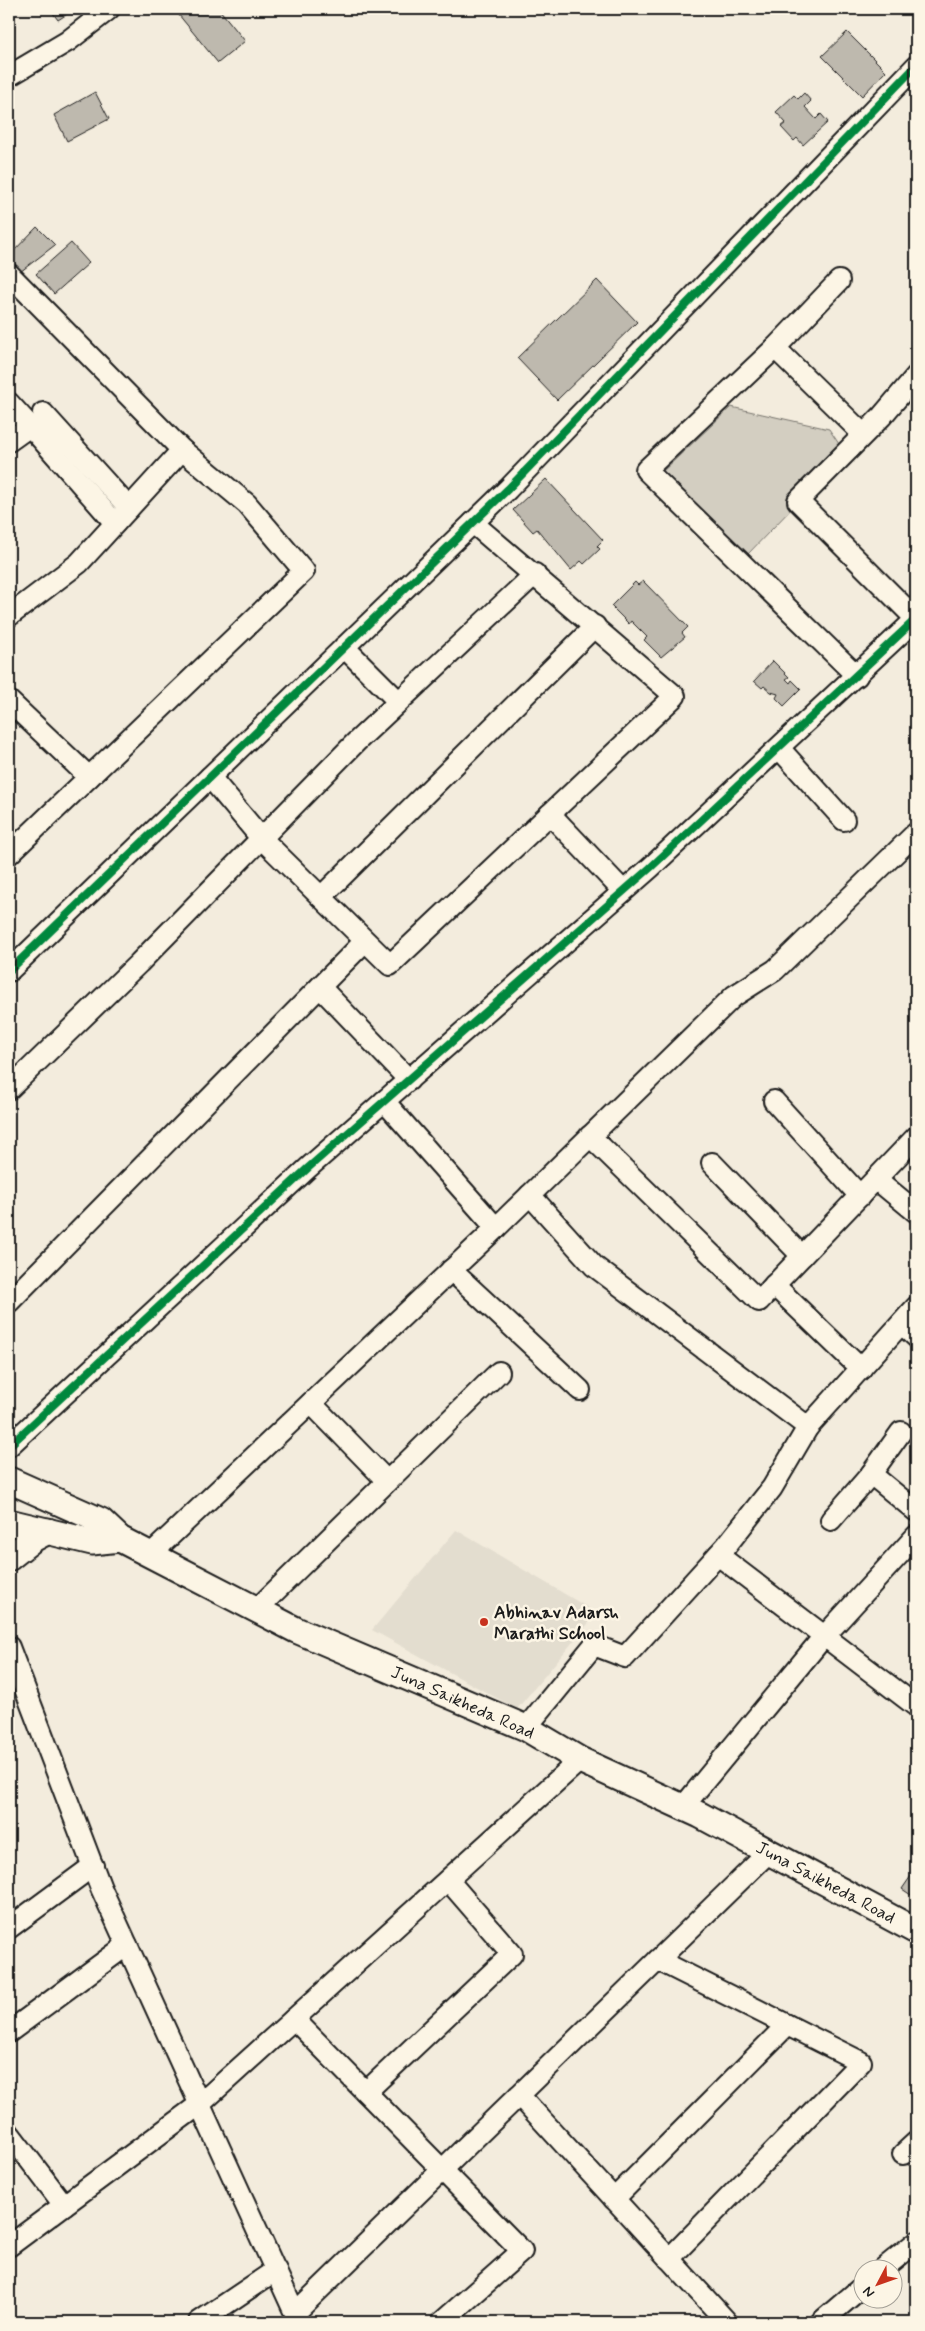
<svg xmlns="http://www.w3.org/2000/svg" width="925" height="2331" viewBox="0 0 925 2331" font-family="Mynerve,sans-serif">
<rect width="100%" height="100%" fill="#f3ecdd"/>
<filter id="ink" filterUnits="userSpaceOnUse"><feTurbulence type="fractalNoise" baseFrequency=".02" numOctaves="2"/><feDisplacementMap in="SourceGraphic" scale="10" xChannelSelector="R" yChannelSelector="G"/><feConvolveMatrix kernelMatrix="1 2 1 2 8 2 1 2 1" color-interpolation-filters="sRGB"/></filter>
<g filter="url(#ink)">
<polygon fill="#e3ddcf" points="456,1530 597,1613 517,1709 372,1630"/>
<polygon fill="#d3cec1" stroke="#78756e" points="731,407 829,429 845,453 747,555 662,472"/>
<g fill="#beb9ae" stroke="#1c1c1c">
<polygon points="50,9 75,9 58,20"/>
<polygon points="174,9 219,9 245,41 218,63"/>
<polygon points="847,32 886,71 862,96 822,56"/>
<polygon points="95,92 109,119 67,141 54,115"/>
<polygon points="804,93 811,101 805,107 816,119 821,114 828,122 803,145 797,138 794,141 781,127 786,123 776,112 794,95 798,99"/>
<polygon points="37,227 55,245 20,272 9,260 9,256"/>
<polygon points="71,243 89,263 54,294 36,274"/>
<polygon points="597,280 637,322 557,400 517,358"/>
<polygon points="546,479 603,540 597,546 600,549 584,564 581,561 571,570 537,529 533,532 513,510"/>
<polygon points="643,581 688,627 682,633 685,637 661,657 644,640 647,637 631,621 629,624 611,606 635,582 638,585"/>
<polygon points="773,661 789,677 786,679 790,683 792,680 801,689 784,706 776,698 778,694 771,692 764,686 762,688 754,681"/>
<polygon points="913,1873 916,1874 916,1887 911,1895 902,1889"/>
</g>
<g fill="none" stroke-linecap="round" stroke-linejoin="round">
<defs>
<g id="minor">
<polyline points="9,76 68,41 109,9"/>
<polyline points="9,274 182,450 247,504 304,571 9,854"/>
<polyline points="839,281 775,348 646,470 857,676"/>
<polyline points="775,348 863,434"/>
<polyline points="9,403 30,426 9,441"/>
<polyline points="43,413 129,508"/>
<polyline points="30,426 115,523"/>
<polyline points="9,616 79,563 182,450"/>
<polyline points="916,619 798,501 882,416 916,376"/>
<polyline points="344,647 398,701"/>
<polyline points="9,701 89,777"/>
<polyline points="779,748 844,820"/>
<polyline points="210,777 261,838 390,965 675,696 473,523"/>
<polyline points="550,814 623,891"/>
<polyline points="321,897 595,626"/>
<polyline points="9,971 508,489 916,66"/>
<polyline points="320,987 409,1080"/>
<polyline points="9,1089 139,963 356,742 535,574"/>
<polyline points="384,1101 496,1228 734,996 775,970 916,833"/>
<polyline points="774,1101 860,1196"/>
<polyline points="590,1136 759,1301 916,1137"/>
<polyline points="712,1163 802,1256"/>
<polyline points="876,1179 916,1212"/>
<polyline points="530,1195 594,1266 808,1427 916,1307"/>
<polyline points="451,1270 580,1390"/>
<polyline points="774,1285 861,1369"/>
<polyline points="9,1302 365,941"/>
<polyline points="902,1324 916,1337"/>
<polyline points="311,1403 387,1481"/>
<polyline points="9,1446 308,1168 650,868 916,619"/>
<polyline points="871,1474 916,1511"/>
<polyline points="831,1520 871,1474 901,1432"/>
<polyline points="150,1555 496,1228"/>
<polyline points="718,1555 916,1706"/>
<polyline points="256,1610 499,1372"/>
<polyline points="9,1647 101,1888 299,2322"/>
<polyline points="526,1728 594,1645 625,1657 726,1546 772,1488 808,1427"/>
<polyline points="683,1807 820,1641 916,1536"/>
<polyline points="9,1928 93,1866"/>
<polyline points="658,1960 861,2062 669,2259"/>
<polyline points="294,2019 522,2251 442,2322"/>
<polyline points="9,2032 127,1945"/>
<polyline points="366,2092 512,1954 448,1880"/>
<polyline points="519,2095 727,2322"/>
<polyline points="9,2133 64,2205"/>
<polyline points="903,2154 916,2142"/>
<polyline points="614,2199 787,2025"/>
<polyline points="9,2246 200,2104 580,1760"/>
<polyline points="884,2268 916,2242"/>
<polyline points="295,2313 769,1852"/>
<polyline points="199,2322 276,2270"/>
<polyline points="821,2322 862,2287"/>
</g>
<g id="major">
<polyline points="9,1480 101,1521 120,1539 296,1630 526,1728 580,1760 700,1815 916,1931"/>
<polyline points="9,1522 92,1542 120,1539"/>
<polyline points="9,1558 33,1539 48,1531"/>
</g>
</defs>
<use href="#minor" stroke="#1c1c1c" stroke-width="24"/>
<use href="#major" stroke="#1c1c1c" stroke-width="29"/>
<use href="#minor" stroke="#fcf5e5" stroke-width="20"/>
<use href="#major" stroke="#fcf5e5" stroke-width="25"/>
<defs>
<g id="cycleway">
<polyline points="9,971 508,489 916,66"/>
<polyline points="9,1446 308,1168 650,868 916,619"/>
</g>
</defs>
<use href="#cycleway" stroke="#fcf5e5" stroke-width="11"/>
<use href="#cycleway" stroke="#00873e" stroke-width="8"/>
</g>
</g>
<circle fill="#c8321e" stroke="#fcf5e5" stroke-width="2" cx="484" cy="1622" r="5"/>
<g text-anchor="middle" stroke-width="5" stroke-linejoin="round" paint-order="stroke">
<g font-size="18" font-weight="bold" fill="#1c1c1c" stroke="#fcf5e5" text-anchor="start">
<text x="494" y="1618">Abhinav Adarsh<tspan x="494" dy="21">Marathi School</tspan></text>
</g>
<g font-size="18" fill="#1c1c1c" stroke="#fcf5e5">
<text transform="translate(463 1702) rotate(24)" y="6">Juna Saikheda Road</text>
<text transform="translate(826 1882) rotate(28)" y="6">Juna Saikheda Road</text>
</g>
</g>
<rect width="925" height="2331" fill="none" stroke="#fcf5e5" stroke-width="30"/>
<rect x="15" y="15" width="895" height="2301" fill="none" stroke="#1c1c1c" stroke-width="2" filter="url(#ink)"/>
<g transform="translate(878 2284) rotate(229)"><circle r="24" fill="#fcf5e5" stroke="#a29e95"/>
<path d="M0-4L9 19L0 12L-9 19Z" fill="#c8321e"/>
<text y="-8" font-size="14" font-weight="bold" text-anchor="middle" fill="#1c1c1c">N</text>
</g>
</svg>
